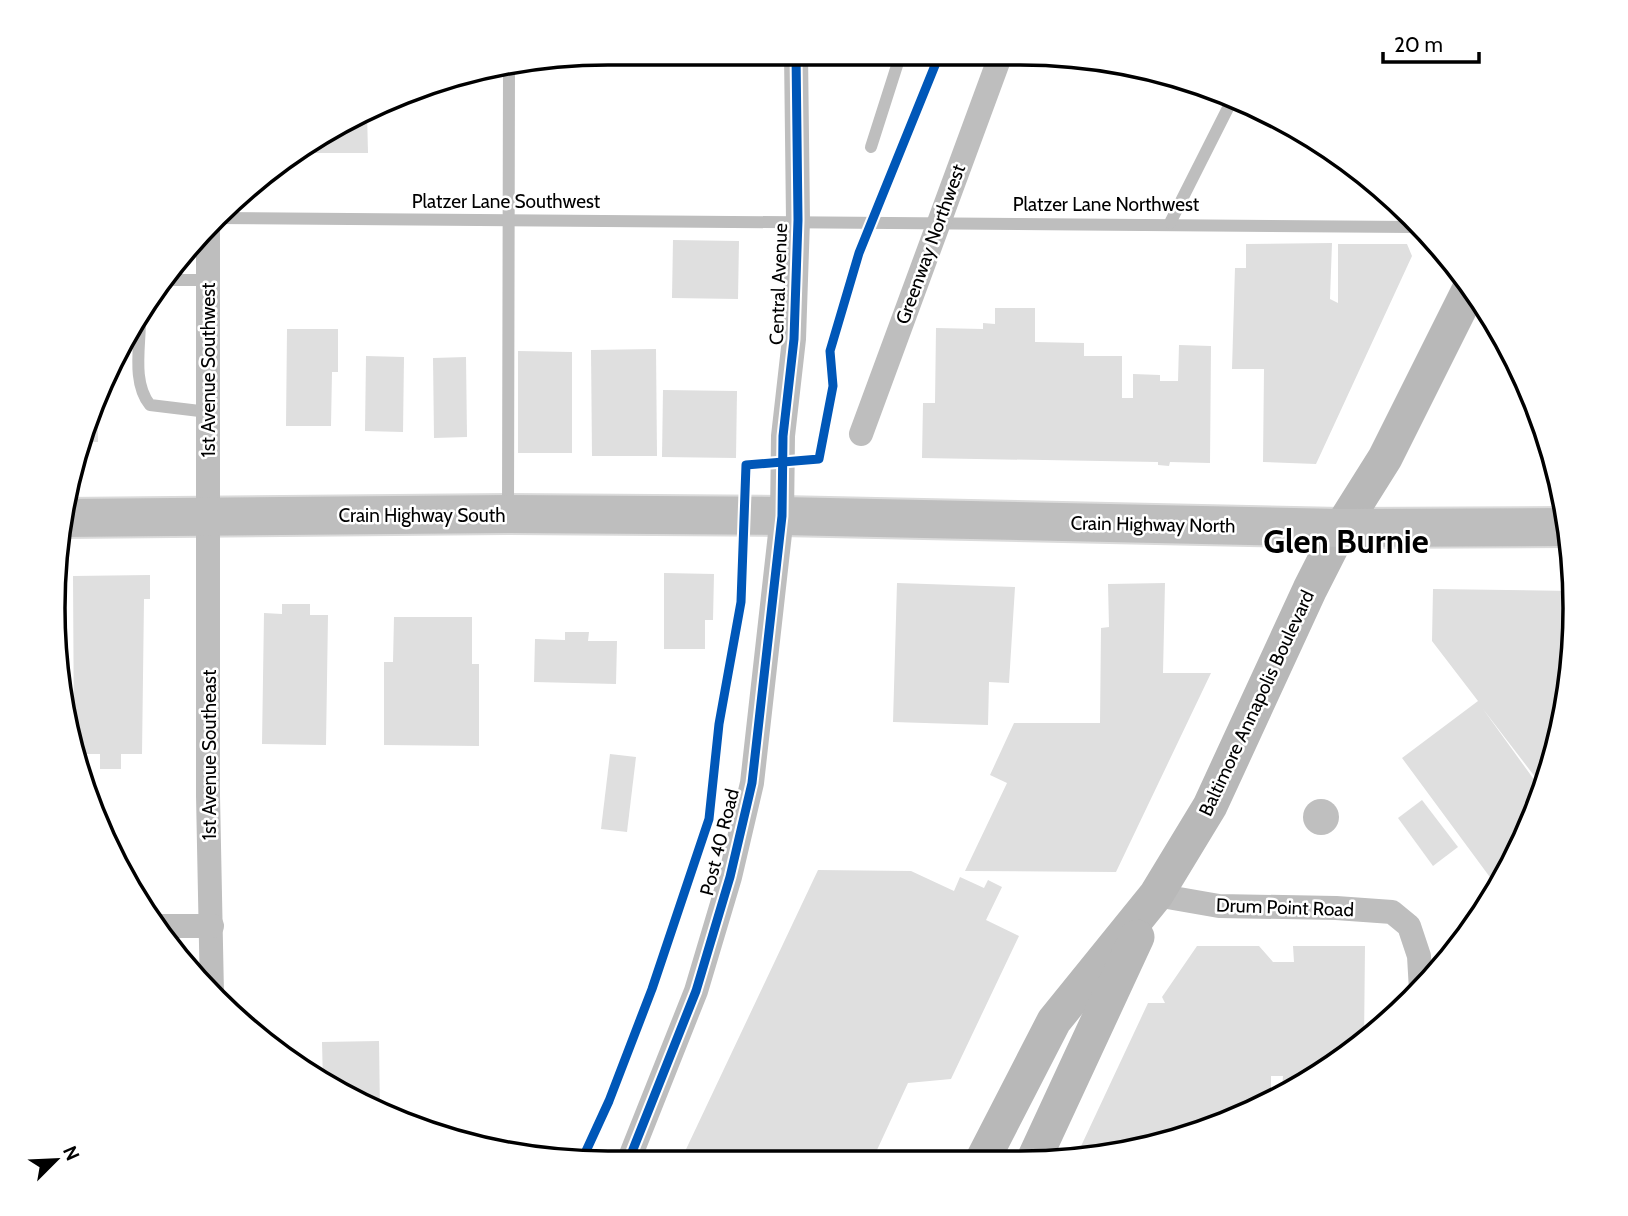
<svg xmlns="http://www.w3.org/2000/svg" width="1628" height="1216" viewBox="0 0 1628 1216" font-family="Cabin,sans-serif">
<rect width="100%" height="100%" fill="#fff"/>
<circle fill="#bfbfbf" cx="1321" cy="817" r="18"/>
<g fill="#dfdfdf">
<polygon points="367,112 368,153 301,153 301,150 330,127"/>
<polygon points="673,240 739,241 738,299 672,298"/>
<polygon points="1332,243 1330,299 1338,303 1338,244 1407,244 1412,256 1316,464 1263,462 1264,369 1232,369 1235,268 1246,268 1246,244"/>
<polygon points="995,308 1035,308 1035,342 1084,343 1084,356 1122,356 1122,398 1133,398 1133,374 1160,375 1160,381 1178,381 1179,345 1211,346 1210,463 1170,462 1169,466 1158,465 1158,462 922,458 923,403 935,403 936,328 983,329 983,323 995,324"/>
<polygon points="287,329 338,329 338,372 332,372 331,426 286,426"/>
<polygon points="656,349 657,456 592,456 591,350"/>
<polygon points="518,351 572,352 572,453 518,453"/>
<polygon points="366,356 404,357 403,432 365,431"/>
<polygon points="466,357 467,437 434,438 433,358"/>
<polygon points="663,390 737,391 736,458 662,457"/>
<polygon points="97,400 98,442 83,442"/>
<polygon points="664,573 714,574 713,620 705,620 705,649 664,649"/>
<polygon points="150,575 150,599 144,599 142,754 121,754 121,769 100,769 100,754 76,754 74,745 73,576"/>
<polygon points="897,583 1015,587 1009,683 989,682 988,725 893,722"/>
<polygon points="1165,583 1163,673 1211,673 1116,872 965,871 1007,783 990,775 1014,723 1100,723 1101,628 1109,627 1108,584"/>
<polygon points="1433,589 1574,591 1571,681 1546,786 1542,786 1483,709 1543,792 1510,867 1492,880 1402,758 1478,701 1432,641"/>
<polygon points="282,604 310,604 310,615 328,615 326,745 262,744 264,613 282,614"/>
<polygon points="394,617 472,617 472,664 479,664 479,746 384,745 384,662 393,662"/>
<polygon points="565,632 589,632 588,641 617,641 616,684 534,682 535,639 565,640"/>
<polygon points="610,754 636,757 627,832 601,829"/>
<polygon points="1422,800 1458,847 1433,866 1398,818"/>
<polygon points="818,870 911,871 954,891 960,877 984,888 988,880 1002,887 986,920 1019,936 951,1079 908,1083 877,1150 883,1160 680,1162"/>
<polygon points="1197,946 1259,946 1273,962 1294,962 1293,946 1365,946 1364,1043 1282,1092 1283,1076 1271,1076 1271,1099 1232,1121 1093,1159 1075,1159 1148,1003 1165,1003 1162,997"/>
<polygon points="379,1041 380,1112 323,1084 322,1042"/>
</g>
<g fill="none" stroke-linecap="round" stroke-linejoin="round">
<defs>
<polyline id="primary" points="62,518 508,514 782,516 1341,528 1567,527"/>
</defs>
<use href="#primary" stroke="#dbdbdb" stroke-width="42"/>
<g stroke="#bebebe" stroke-width="12">
<polyline points="871,147 901,53"/>
<polyline points="213,218 1414,227"/>
<polyline points="1170,223 1231,102"/>
<polyline points="169,280 208,280"/>
<path d="M 140,320 C 140,347 132,383 150,405 L 208,412"/>
<polyline points="508,511 509,66"/>
</g>
<g stroke="#bebebe" stroke-width="24">
<polyline points="208,225 208,796 212,994"/>
<polyline points="861,434 1001,54"/>
<polyline points="1156,895 1219,906 1336,908 1392,912 1409,926 1419,956 1421,990"/>
<polyline points="156,926 212,926"/>
<polyline points="628,1162 696,991 730,877 752,783 782,516 783,436 794,339 798,220 796,53"/>
</g>
<g stroke="#b8b8b8" stroke-width="35">
<polyline points="983,1159 1054,1021 1156,895 1210,806 1310,589 1341,528 1385,458 1471,286"/>
<polyline points="1034,1159 1137,937"/>
</g>
<use href="#primary" stroke="#bebebe" stroke-width="38"/>
<defs>
<g id="cycleway">
<polyline points="581,1162 609,1101 652,989 709,819 719,724 741,602 746,465 819,459 833,386 830,351 859,253 940,53"/>
<polyline points="628,1162 696,991 730,877 752,783 782,516 783,436 794,339 798,220 796,53"/>
</g>
</defs>
<use href="#cycleway" stroke="#fff" stroke-width="13"/>
<use href="#cycleway" stroke="#0057b8" stroke-width="9"/>
</g>
<g text-anchor="middle" stroke-width="5" stroke-linejoin="round" paint-order="stroke">
<g font-size="19" fill="#000" stroke="#fff">
<text x="506" y="208">Platzer Lane Southwest</text>
<text x="1106" y="211">Platzer Lane Northwest</text>
<text transform="translate(930 244) rotate(-70)" y="7">Greenway Northwest</text>
<text transform="translate(778 284) rotate(-88)" y="7">Central Avenue</text>
<text transform="translate(208 370) rotate(-90)" y="7">1st Avenue Southwest</text>
<text x="422" y="522">Crain Highway South</text>
<text transform="translate(1153 524) rotate(1)" y="7">Crain Highway North</text>
<text transform="translate(1256 703) rotate(-65)" y="7">Baltimore Annapolis Boulevard</text>
<text transform="translate(209 755) rotate(-90)" y="7">1st Avenue Southeast</text>
<text transform="translate(719 842) rotate(-76)" y="7">Post 40 Road</text>
<text transform="translate(1285 907) rotate(2)" y="7">Drum Point Road</text>
</g>
<g font-size="33" font-weight="bold" fill="#000" stroke="#fff">
<text x="1346" y="553">Glen Burnie</text>
</g>
</g>
<path d="M0 0H1628V1216H0ZM608 65H1020A543 543 0 0 1 1563 608V608A543 543 0 0 1 1020 1151H608A543 543 0 0 1 65 608V608A543 543 0 0 1 608 65Z" fill="#fff" fill-rule="evenodd"/>
<path fill="none" stroke="#000" stroke-width="3.5" d="M608 65H1020A543 543 0 0 1 1563 608V608A543 543 0 0 1 1020 1151H608A543 543 0 0 1 65 608V608A543 543 0 0 1 608 65Z"/>
<g transform="translate(56 1160) rotate(66)" stroke="#ffffff" stroke-width="5" paint-order="stroke">
<path d="M0-5L12 26L0 18L-12 26Z" fill="#000000"/>
<text y="-10" font-size="19" font-weight="bold" text-anchor="middle" fill="#000000">N</text>
</g>
<path d="M1383 52v10h96v-10" fill="none" stroke="#000000" stroke-width="3.5"/>
<text x="1394" y="52" font-size="21" fill="#000000" stroke="#ffffff" stroke-width="5" paint-order="stroke">20 m</text>
</svg>
